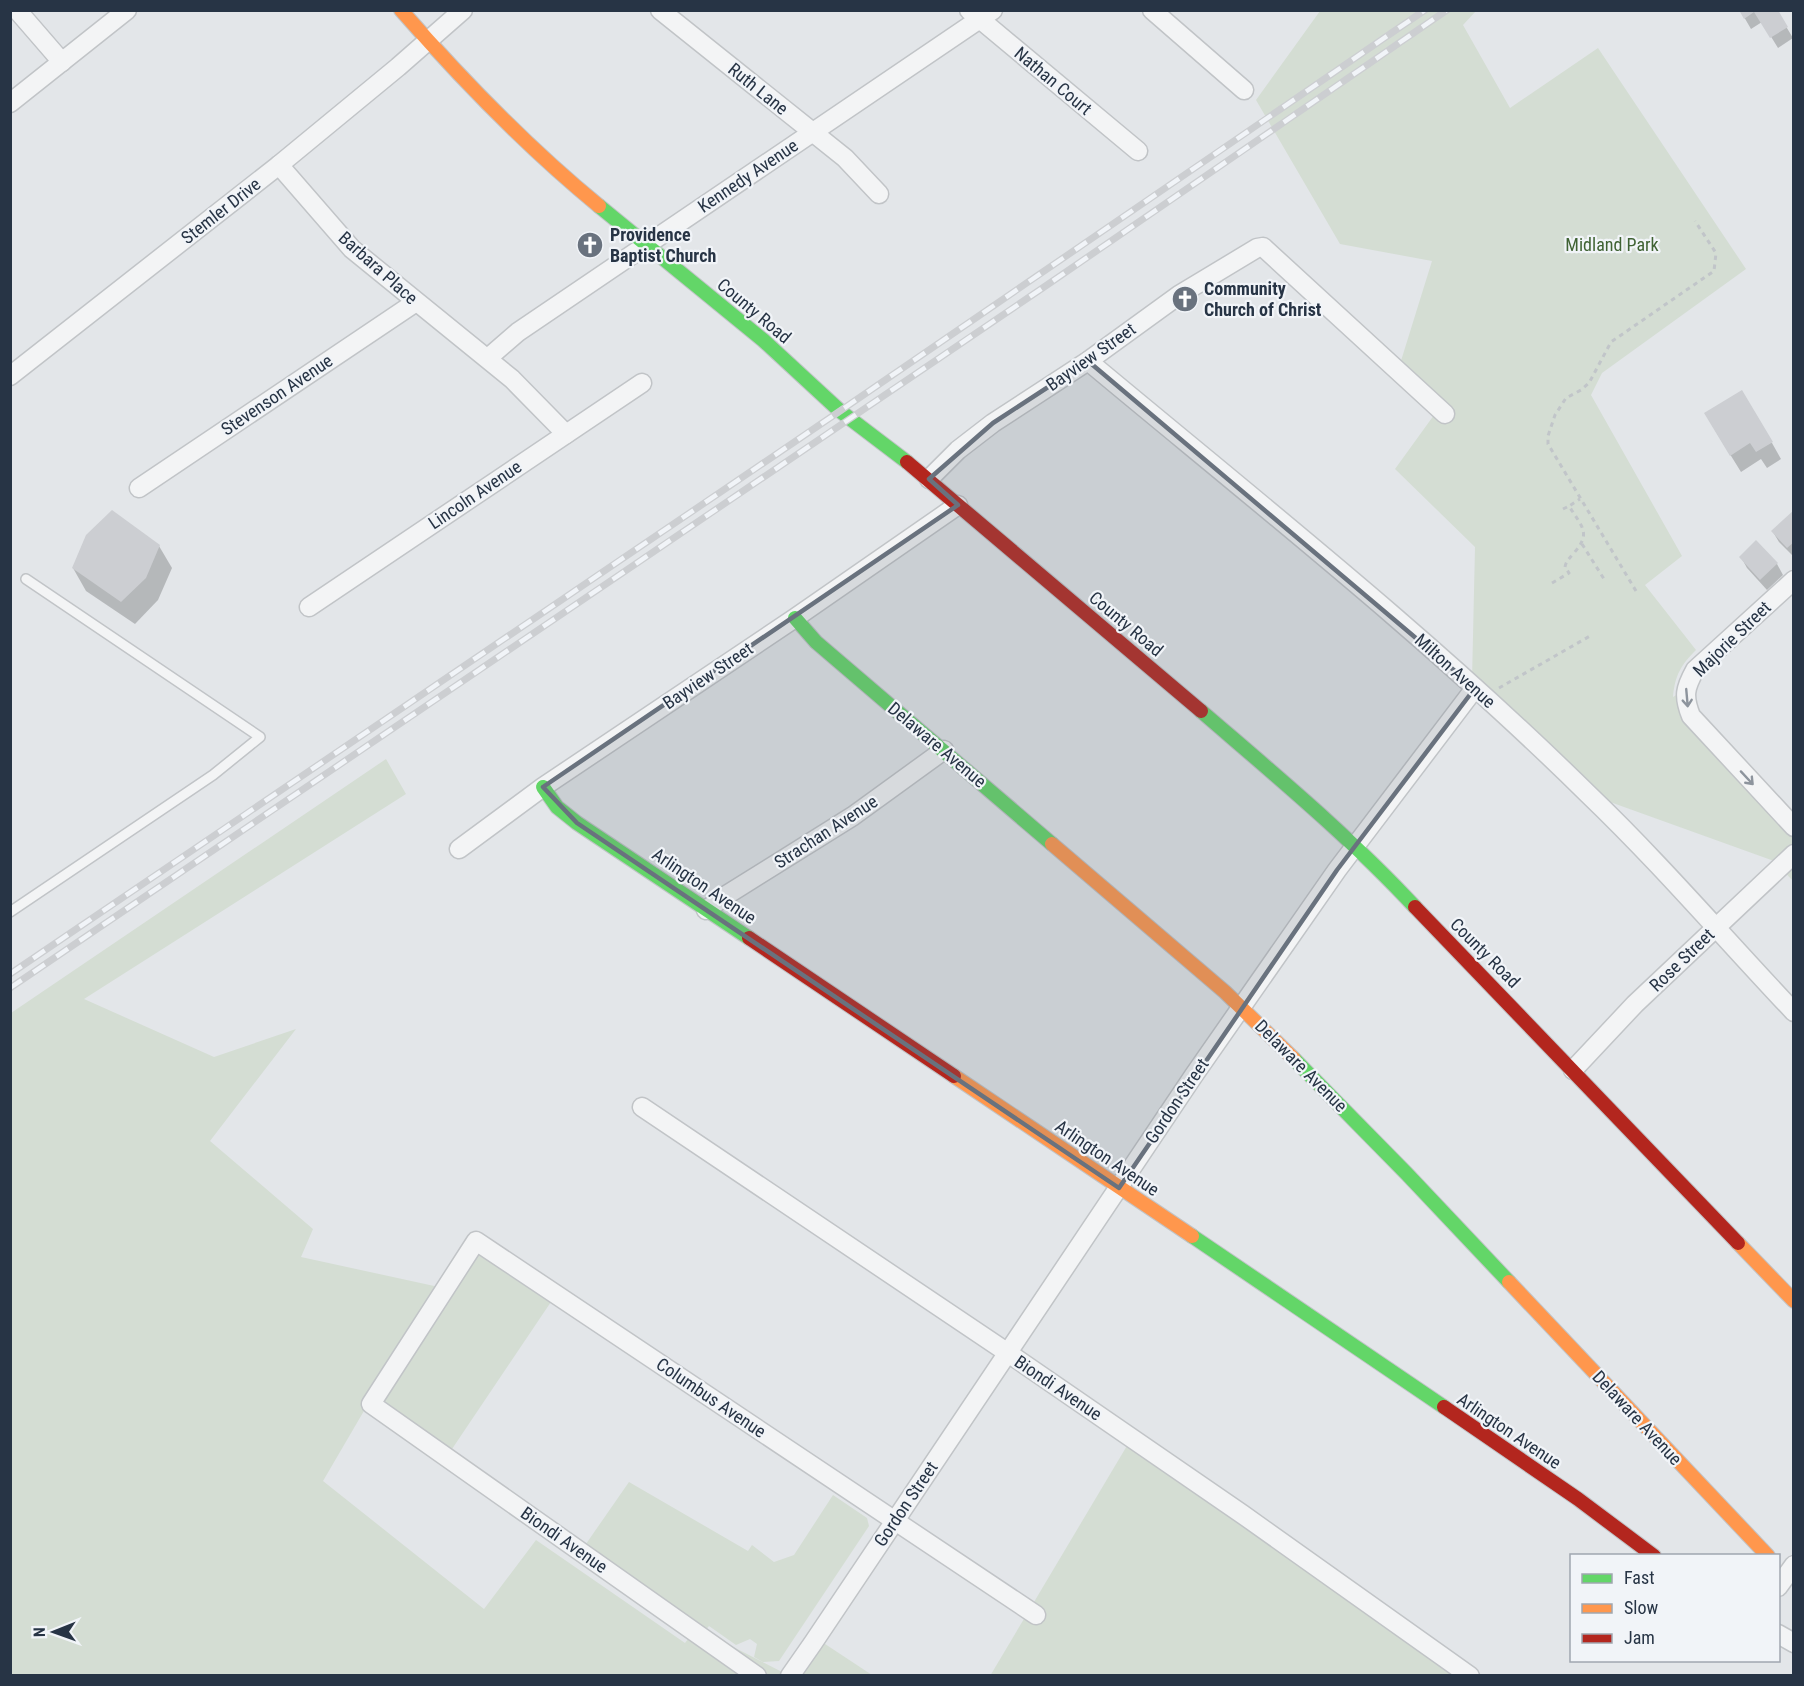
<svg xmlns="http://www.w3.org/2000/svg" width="1804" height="1686" viewBox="0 0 1804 1686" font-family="'Roboto Condensed',sans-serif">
<rect width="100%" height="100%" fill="#e3e6e9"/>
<g fill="#d4ddd3">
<path d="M 1320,11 L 1476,11 L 1463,25 L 1510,108 L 1598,48 L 1746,269 L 1602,373 L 1591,395 L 1682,556 L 1645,585 L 1696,650 C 1681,665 1675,675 1673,697 L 1683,691 L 1704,722 L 1793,815 L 1793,881 L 1774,861 L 1599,798 L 1472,680 L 1475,547 L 1395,469 L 1442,404 L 1400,364 L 1432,261 L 1340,244 L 1256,100 Z"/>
<polygon points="386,759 406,794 84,999 214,1057 296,1029 210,1141 313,1229 301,1257 448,1289 484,1238 559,1290 450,1452 368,1404 323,1481 484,1609 536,1540 685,1643 696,1629 579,1554 629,1482 748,1551 752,1545 774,1562 794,1555 833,1495 867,1518 869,1526 779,1661 763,1662 754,1657 757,1644 750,1639 736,1645 709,1626 704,1632 788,1675 11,1676 11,1013"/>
<polygon points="1131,1439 1474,1676 990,1676"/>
<polygon points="822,1642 872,1675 799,1676"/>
</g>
<g fill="#0003">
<polygon points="1740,10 1776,10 1793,38 1778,48 1762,22 1751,29"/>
<polygon points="1715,430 1772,443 1781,459 1767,468 1761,459 1741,472"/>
<polygon points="1794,512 1794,557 1779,542 1773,532"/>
<polygon points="159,546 172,568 158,600 135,624 86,591 73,568"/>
<polygon points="1741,557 1777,564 1783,575 1767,590 1747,568"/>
</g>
<g fill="#ccced2">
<polygon points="1739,10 1778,10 1788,27 1770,38 1754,12 1744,19"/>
<polygon points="1742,390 1773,442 1756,452 1750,443 1730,456 1704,413"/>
<polygon points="112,510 160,545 146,578 121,602 72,568 86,535"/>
<polygon points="1794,510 1794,542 1787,548 1771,531"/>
<polygon points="1756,540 1778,563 1760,580 1739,557"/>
</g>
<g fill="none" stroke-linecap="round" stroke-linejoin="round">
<defs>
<polyline id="lane" points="10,912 213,775 260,737 26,579"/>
<g id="street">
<polyline points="17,10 62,62"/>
<polyline points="660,10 845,158 879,194"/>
<polyline points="969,10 1138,151"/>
<polyline points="1152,10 1244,90"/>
<polyline points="10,103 127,10"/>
<polyline points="279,165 352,249 512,379 566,434"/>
<polyline points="488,358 518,332 993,10"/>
<path d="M 1088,361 C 1257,502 1431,639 1588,794 C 1660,863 1725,939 1794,1012"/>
<polyline points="10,376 279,165 398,67 463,10"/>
<polyline points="929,479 958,450 993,423 1088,361 1179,295 1257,248 1263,247 1445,414"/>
<polyline points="139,488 416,302"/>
<path d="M 1794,580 L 1695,670 C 1685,688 1683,696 1691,716 L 1794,827"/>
<polyline points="309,607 642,383"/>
<polyline points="459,849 543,787 795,618 958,505"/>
<polyline points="706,910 725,896 853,816 944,750"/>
<polyline points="1573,1070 1635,1004 1794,854"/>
<polyline points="642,1107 1008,1353 1242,1514 1470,1676"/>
<polyline points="1778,1587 1794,1565"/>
<polyline points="1778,1634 1794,1643"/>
<polyline points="757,1676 371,1404 476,1241 1036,1615"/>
<polyline points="790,1676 813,1643 1194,1075 1337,870 1475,688"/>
</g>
<g id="fast">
<polyline points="599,206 763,340 840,411 907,462"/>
<polyline points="795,618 816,642 1052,844"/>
<path d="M 1201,711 C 1274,774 1349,836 1415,907"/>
<polyline points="543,787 557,807 577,823 749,938"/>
<polyline points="1294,1059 1407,1174 1509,1282"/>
<polyline points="1192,1236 1444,1407"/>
</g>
<g id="slow">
<path d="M 401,10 C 463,81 527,147 599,206"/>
<polyline points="1052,844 1225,992 1294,1059"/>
<polyline points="954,1076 1192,1236"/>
<polyline points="1738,1243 1794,1301"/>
<polyline points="1509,1282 1768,1556"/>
</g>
<g id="jam">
<polyline points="907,462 1201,711"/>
<polyline points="1415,907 1738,1243"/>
<polyline points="749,938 954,1076"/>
<polyline points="1444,1407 1578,1499 1654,1556"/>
</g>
</defs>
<use href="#lane" stroke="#c1c4c7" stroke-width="12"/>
<use href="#street" stroke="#c1c4c7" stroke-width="21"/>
<use href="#fast" stroke="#c1c4c7" stroke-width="16"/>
<use href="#slow" stroke="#c1c4c7" stroke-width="16"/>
<use href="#jam" stroke="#c1c4c7" stroke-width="16"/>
<g stroke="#c1c5c9" stroke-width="3" stroke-dasharray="4.5 4.5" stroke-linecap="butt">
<polyline points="1563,509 1569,506"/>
<polyline points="1582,544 1604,579"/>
<path d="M 1552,583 L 1569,573 L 1565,567 C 1566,561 1569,559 1573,554 C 1592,533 1582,527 1569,506 L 1580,499"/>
<polyline points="1636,591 1548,444 1548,436 1555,415 1566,398 1581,390 1589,383 1611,342 1714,271 1716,253 1695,221"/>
<polyline points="1499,688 1590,636"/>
</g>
<use href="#lane" stroke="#f3f4f5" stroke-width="9"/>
<use href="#street" stroke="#f3f4f5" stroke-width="18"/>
<use href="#fast" stroke="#63d668" stroke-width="14"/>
<use href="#slow" stroke="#ff974d" stroke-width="14"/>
<use href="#jam" stroke="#b3261e" stroke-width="14"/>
<defs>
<g id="rail">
<polyline points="10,974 840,411 1425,10"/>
<polyline points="10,988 1047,285 1447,10"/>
</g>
</defs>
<use href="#rail" stroke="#ccced1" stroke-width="7"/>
<use href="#rail" stroke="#f1f4f8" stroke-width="4.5" stroke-dasharray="14" stroke-linecap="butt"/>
</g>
<defs><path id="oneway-shaft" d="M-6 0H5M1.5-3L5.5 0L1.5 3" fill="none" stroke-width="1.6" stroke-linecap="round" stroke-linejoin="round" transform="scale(1.5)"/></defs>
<g stroke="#8d949d">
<use href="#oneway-shaft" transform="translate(1687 698) rotate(85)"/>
<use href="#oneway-shaft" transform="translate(1747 778) rotate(47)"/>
</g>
<path fill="#69727e" fill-opacity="0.2" stroke="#69727e" stroke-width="4.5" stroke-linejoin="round" d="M 1088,361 L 1475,688 L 1337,870 L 1119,1188 L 577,823 L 543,787 L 958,505 L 929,479 L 993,423 Z"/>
<defs>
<symbol id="church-disc" viewBox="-11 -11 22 22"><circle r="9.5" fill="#69727e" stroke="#f1f4f8"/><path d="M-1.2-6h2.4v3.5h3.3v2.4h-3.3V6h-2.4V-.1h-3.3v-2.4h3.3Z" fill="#fff"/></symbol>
</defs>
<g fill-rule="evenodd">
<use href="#church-disc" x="575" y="230" width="30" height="30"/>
<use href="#church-disc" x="1170" y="284" width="30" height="30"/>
</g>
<g text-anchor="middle" stroke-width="4.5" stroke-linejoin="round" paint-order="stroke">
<g font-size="18" fill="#273445" stroke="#f1f4f8">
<text transform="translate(1053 81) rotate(40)" y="6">Nathan Court</text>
<text transform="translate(758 89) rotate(39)" y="6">Ruth Lane</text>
<text transform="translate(748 176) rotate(-34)" y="6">Kennedy Avenue</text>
<text transform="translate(221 211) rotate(-38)" y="6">Stemler Drive</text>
<text transform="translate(378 268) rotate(42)" y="6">Barbara Place</text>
<text transform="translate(754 311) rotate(40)" y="6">County Road</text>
<text transform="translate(1091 357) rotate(-35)" y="6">Bayview Street</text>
<text transform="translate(277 395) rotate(-34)" y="6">Stevenson Avenue</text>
<text transform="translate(475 495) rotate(-34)" y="6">Lincoln Avenue</text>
<text transform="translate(1126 624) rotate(40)" y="6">County Road</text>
<text transform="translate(1732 639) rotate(-44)" y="6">Majorie Street</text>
<text transform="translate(1455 671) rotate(42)" y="6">Milton Avenue</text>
<text transform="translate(708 676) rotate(-34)" y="6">Bayview Street</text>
<text transform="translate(937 745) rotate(40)" y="6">Delaware Avenue</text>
<text transform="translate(826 832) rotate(-33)" y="6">Strachan Avenue</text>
<text transform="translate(704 886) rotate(34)" y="6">Arlington Avenue</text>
<text transform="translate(1485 953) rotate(45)" y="6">County Road</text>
<text transform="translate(1682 960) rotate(-44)" y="6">Rose Street</text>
<text transform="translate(1301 1066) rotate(45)" y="6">Delaware Avenue</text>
<text transform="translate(1177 1101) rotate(-56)" y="6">Gordon Street</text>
<text transform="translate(1107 1158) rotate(34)" y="6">Arlington Avenue</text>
<text transform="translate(1058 1388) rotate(34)" y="6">Biondi Avenue</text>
<text transform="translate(711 1398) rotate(34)" y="6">Columbus Avenue</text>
<text transform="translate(1637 1418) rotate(47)" y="6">Delaware Avenue</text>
<text transform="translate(1509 1431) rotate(34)" y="6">Arlington Avenue</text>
<text transform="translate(906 1504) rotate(-56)" y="6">Gordon Street</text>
<text transform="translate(564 1540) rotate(35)" y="6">Biondi Avenue</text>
</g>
<g font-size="18" font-weight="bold" fill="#273445" stroke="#f1f4f8" text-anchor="start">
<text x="610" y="241">Providence<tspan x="610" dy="21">Baptist Church</tspan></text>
<text x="1204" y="295">Community<tspan x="1204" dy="21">Church of Christ</tspan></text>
</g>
<g font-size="18" fill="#3f6233" stroke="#f1f4f8">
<text x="1612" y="251">Midland Park</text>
</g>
</g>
<rect width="1804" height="1686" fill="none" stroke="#273445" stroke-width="24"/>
<rect x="1570" y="1554" width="210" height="108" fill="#f1f4f8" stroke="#a0a7b0" stroke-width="1.5"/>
<rect x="1582" y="1574" width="30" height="9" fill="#63d668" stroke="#a0a7b0" stroke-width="1.5"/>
<text x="1624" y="1584" font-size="18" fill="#273445">Fast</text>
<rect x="1582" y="1604" width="30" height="9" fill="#ff974d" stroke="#a0a7b0" stroke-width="1.5"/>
<text x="1624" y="1614" font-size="18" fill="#273445">Slow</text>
<rect x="1582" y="1634" width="30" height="9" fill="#b3261e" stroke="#a0a7b0" stroke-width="1.5"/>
<text x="1624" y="1644" font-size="18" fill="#273445">Jam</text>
<g transform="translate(54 1632) rotate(269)" stroke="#f1f4f8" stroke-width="4.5" paint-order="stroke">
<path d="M0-4.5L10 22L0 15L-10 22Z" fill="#273445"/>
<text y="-9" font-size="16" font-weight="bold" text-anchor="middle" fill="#273445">N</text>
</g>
</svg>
